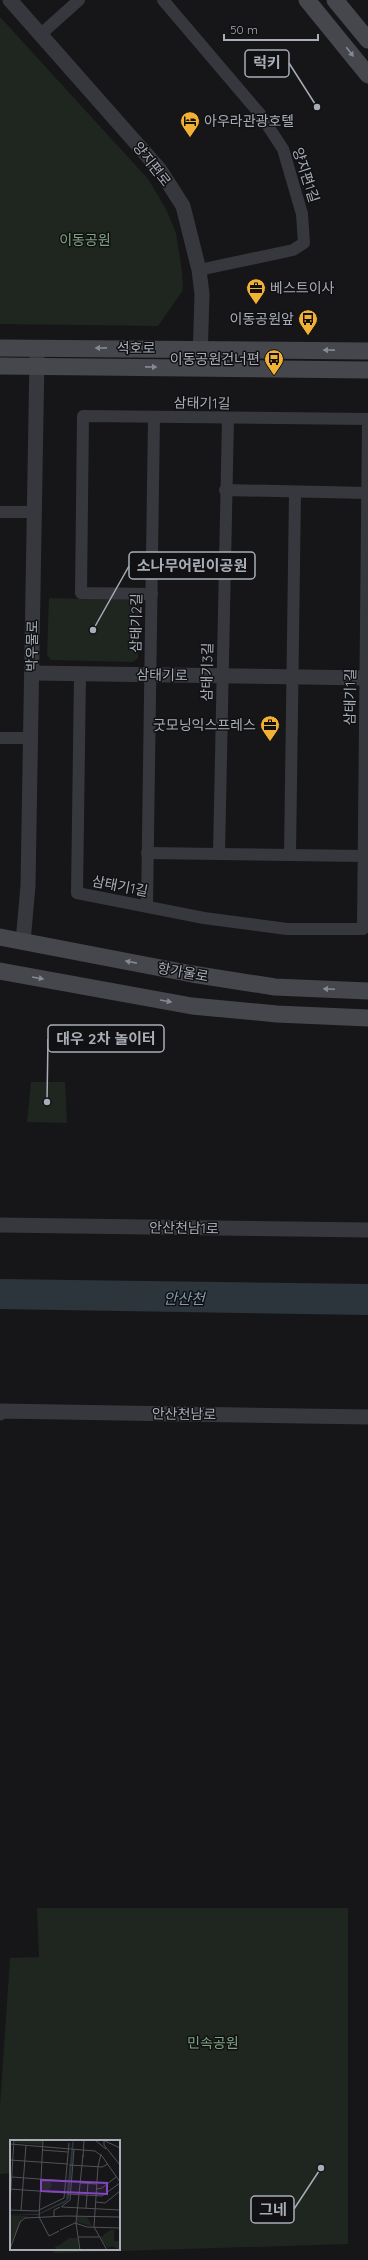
<svg xmlns="http://www.w3.org/2000/svg" width="368" height="2260" viewBox="0 0 368 2260" font-family="Quicksand,'Noto Sans KR',sans-serif">
<rect width="100%" height="100%" fill="#161618"/>
<g fill="#1e261f">
<polygon points="0,17 148,179 165,207 176,233 182,271 183,290 158,326 0,324"/>
<polygon points="49,598 135,600 139,605 138,658 133,662 51,660 47,655"/>
<polygon points="31,1082 65,1082 67,1123 27,1122"/>
<polygon points="37,1908 348,1908 348,2244 54,2253 54,2249 119,2249 119,2141 11,2141 11,2173 0,2174 0,2107 10,1958 39,1957"/>
</g>
<polygon fill="#2c353c" points="0,1279 368,1284 368,1315 0,1309"/>
<g fill="none" stroke-linecap="round" stroke-linejoin="round">
<g stroke="#37383d" stroke-width="12">
<polyline points="163,0 260,114 283,149 302,214 304,243 293,250 199,270"/>
<polyline points="41,34 79,0"/>
<polyline points="225,490 367,493"/>
<polyline points="0,512 34,512"/>
<polyline points="80,674 77,893 204,918 287,929 363,929 368,419 83,416 81,593 152,594"/>
<polyline points="0,738 30,738"/>
<polyline points="147,853 363,856"/>
<polyline points="219,854 228,418"/>
<polyline points="290,855 295,492"/>
<polyline points="147,906 154,417"/>
</g>
<g stroke="#37383d" stroke-width="15">
<polyline points="10,0 160,170 183,206 199,270 202,294 200,361"/>
<polyline points="32,673 368,678"/>
<polyline points="23,942 28,886 37,355"/>
<polyline points="0,1225 368,1230"/>
<polyline points="0,1413 0,1411 368,1417"/>
</g>
<g stroke="#45474d" stroke-width="17">
<polyline points="307,0 368,75"/>
<polyline points="335,0 368,40"/>
<polyline points="0,348 368,351"/>
<polyline points="0,366 368,370"/>
<polyline points="0,937 192,974 275,987 368,991"/>
<polyline points="0,971 192,1006 277,1014 368,1018"/>
</g>
</g>
<defs><path id="oneway-solid" d="M-6-.8H1V-3.2L6.5 0L1 3.2V.8H-6Z"/></defs>
<g fill="#858993">
<use href="#oneway-solid" transform="translate(350 52) rotate(52)"/>
<use href="#oneway-solid" transform="translate(101 348) rotate(179)"/>
<use href="#oneway-solid" transform="translate(329 350) rotate(-179)"/>
<use href="#oneway-solid" transform="translate(151 367) rotate(1)"/>
<use href="#oneway-solid" transform="translate(131 962) rotate(-169)"/>
<use href="#oneway-solid" transform="translate(38 978) rotate(10)"/>
<use href="#oneway-solid" transform="translate(329 989) rotate(-178)"/>
<use href="#oneway-solid" transform="translate(166 1001) rotate(10)"/>
</g>
<defs>
<symbol id="hotel-pin" viewBox="-11 -11 22 30"><path d="M0 17L-7.5 6A9.5 9.5 0 1 1 7.5 6Z" fill="#f2b134" stroke="#111113"/><path d="M-6-4.5h1.5V1H6V5H4.5V3h-9V5H-6ZM-4 0a1.8 1.8 0 1 1 3.6 0ZM.5 0V-2.5h3Q6-2.5 6 0Z" fill="#111"/></symbol>
<symbol id="office-pin" viewBox="-11 -11 22 30"><path d="M0 17L-7.5 6A9.5 9.5 0 1 1 7.5 6Z" fill="#f2b134" stroke="#111113"/><path d="M-6-3h4V-5.5h4V-3h4V5H-6ZM-1-4.5V-3h2v-1.5ZM-6 0V1H6V0Z" fill="#111"/></symbol>
<symbol id="bus-pin" viewBox="-11 -11 22 30"><path d="M0 17L-7.5 6A9.5 9.5 0 1 1 7.5 6Z" fill="#f2b134" stroke="#111113"/><path d="M-5-6H5V4H4V6H2V4H-2V6H-4V4H-5ZM-3.5-4V0h7V-4ZM-3.5 1.2v1.5H-2V1.2ZM2 1.2v1.5H3.5V1.2Z" fill="#111"/></symbol>
</defs>
<g fill-rule="evenodd">
<use href="#hotel-pin" x="179" y="110" width="22" height="30"/>
<use href="#office-pin" x="245" y="277" width="22" height="30"/>
<use href="#bus-pin" x="297" y="308" width="22" height="30"/>
<use href="#bus-pin" x="263" y="348" width="22" height="30"/>
<use href="#office-pin" x="259" y="714" width="22" height="30"/>
</g>
<g text-anchor="middle" stroke-width="3" stroke-linejoin="round" paint-order="stroke">
<g font-size="14" fill="#a8adb8" stroke="#111113" text-anchor="end">
<text x="204" y="126" text-anchor="start">아우라관광호텔</text>
<text x="270" y="293" text-anchor="start">베스트이사</text>
<text x="294" y="324">이동공원앞</text>
<text x="260" y="364">이동공원건너편</text>
<text x="256" y="730">굿모닝익스프레스</text>
</g>
<g font-size="14" fill="#a8adb8" stroke="#111113">
<text transform="translate(152 164) rotate(52)" y="5">양지편로</text>
<text transform="translate(306 175) rotate(72)" y="5">양지편1길</text>
<text x="136" y="353">석호로</text>
<text transform="translate(202 403) rotate(1)" y="5">삼태기1길</text>
<text transform="translate(136 623) rotate(-89)" y="5">삼태기2길</text>
<text transform="translate(32 646) rotate(-89)" y="5">박우물로</text>
<text transform="translate(207 672) rotate(-89)" y="5">삼태기3길</text>
<text transform="translate(162 675) rotate(1)" y="5">삼태기로</text>
<text transform="translate(350 697) rotate(-89)" y="5">삼태기1길</text>
<text transform="translate(120 886) rotate(11)" y="5">삼태기1길</text>
<text transform="translate(183 972) rotate(10)" y="5">항가울로</text>
<text transform="translate(184 1228) rotate(1)" y="5">안산천남1로</text>
<text transform="translate(184 1414) rotate(1)" y="5">안산천남로</text>
</g>
<g font-size="14" fill="#7fa381" stroke="#111113">
<text x="85" y="245">이동공원</text>
<text x="213" y="2048">민속공원</text>
</g>
<g font-size="15" font-style="italic" fill="#7f9bb3" stroke="#111113">
<text transform="translate(184 1299) rotate(1)" y="5">안산천</text>
</g>
</g>
<g transform="translate(10 2140)">
<rect width="110" height="110" fill="#161618"/>
<path d="M 5,0 L 32,0 L 32,5 L 5,3 ZM30.5 45a5.5 5.5 0 1 1 11 0a5.5 5.5 0 1 1-11 0ZM 0,75 L 19,76 L 13,78 L 0,106 ZM 67,77 L 77,77 L 82,86 L 66,82 ZM 100,90 L 104,90 L 104,101 L 110,101 L 110,110 L 102,106 L 98,108 L 90,98 ZM 59,98 L 68,98 L 69,110 L 48,110 L 44,106 L 48,106 Z" fill="#1e261f"/>
<path d="M 64,0 L 59,58 L 56,62 L 28,75 L 0,74 L 28,74 L 56,60 L 62,3 Z" fill="#2c353c"/>
<path fill="none" stroke="#505258" stroke-width="1" d="M 33,0 L 29,77 L 39,96 L 49,91M 85,0 L 96,9M 93,0 L 110,8M 94,0 L 94,5 L 110,25M 0,4 L 85,11 L 92,16 L 110,42M 32,10 L 58,12M 73,17 L 74,0M 0,20 L 58,24M 59,25 L 92,27 L 98,24M 88,26 L 91,14M 88,26 L 84,87 L 97,110M 2,37 L 56,41M 70,43 L 87,44M 0,49 L 56,53M 87,49 L 92,48 L 106,37M 57,54 L 92,56 L 110,43M 86,62 L 95,63 L 110,51M 0,64 L 4,0M 51,67 L 60,60 L 64,9M 52,67 L 110,70M 76,68 L 78,43M 0,70 L 27,71 L 54,58 L 59,3M 11,71 L 16,5M 44,77 L 44,70 L 50,67M 50,90 L 65,83 L 77,87 L 110,88 L 110,78M 68,97 L 89,97M 0,109 L 10,82 L 15,78 L 56,76 L 110,77M 70,110 L 66,83 L 73,15"/>
<path fill="#8446be" fill-opacity="0.15" stroke="#8446be" stroke-width="2" d="M 31,40 L 97,43 L 97,54 L 31,51 Z"/>
<rect width="110" height="110" fill="none" stroke="#a8adb8" stroke-width="2"/>
</g>
<path fill="none" stroke="#a8adb8" stroke-width="1.5" d="M317 107L289 63M93 630L129 566M47 1102L48 1039M321 2168L294 2209"/>
<g fill="#a8adb8" stroke="#111113" stroke-width="1.5">
<circle cx="317" cy="107" r="4"/>
<circle cx="93" cy="630" r="4"/>
<circle cx="47" cy="1102" r="4"/>
<circle cx="321" cy="2168" r="4"/>
</g>
<g fill="#111113" stroke="#a8adb8" stroke-width="1.5">
<rect x="245" y="50" width="44" height="27" rx="4"/>
<rect x="129" y="552" width="126" height="27" rx="4"/>
<rect x="48" y="1025" width="116" height="27" rx="4"/>
<rect x="251" y="2196" width="43" height="27" rx="4"/>
</g>
<g font-size="15" text-anchor="middle" font-weight="bold" fill="#a8adb8">
<text x="267" y="68">럭키</text>
<text x="192" y="571">소나무어린이공원</text>
<text x="106" y="1044">대우 2차 놀이터</text>
<text x="273" y="2215">그네</text>
</g>
<path d="M224 34v6h94v-6" fill="none" stroke="#a8adb8" stroke-width="2"/>
<text x="230" y="34" font-size="12" fill="#a8adb8" stroke="#111113" stroke-width="3" paint-order="stroke">50 m</text>
</svg>
